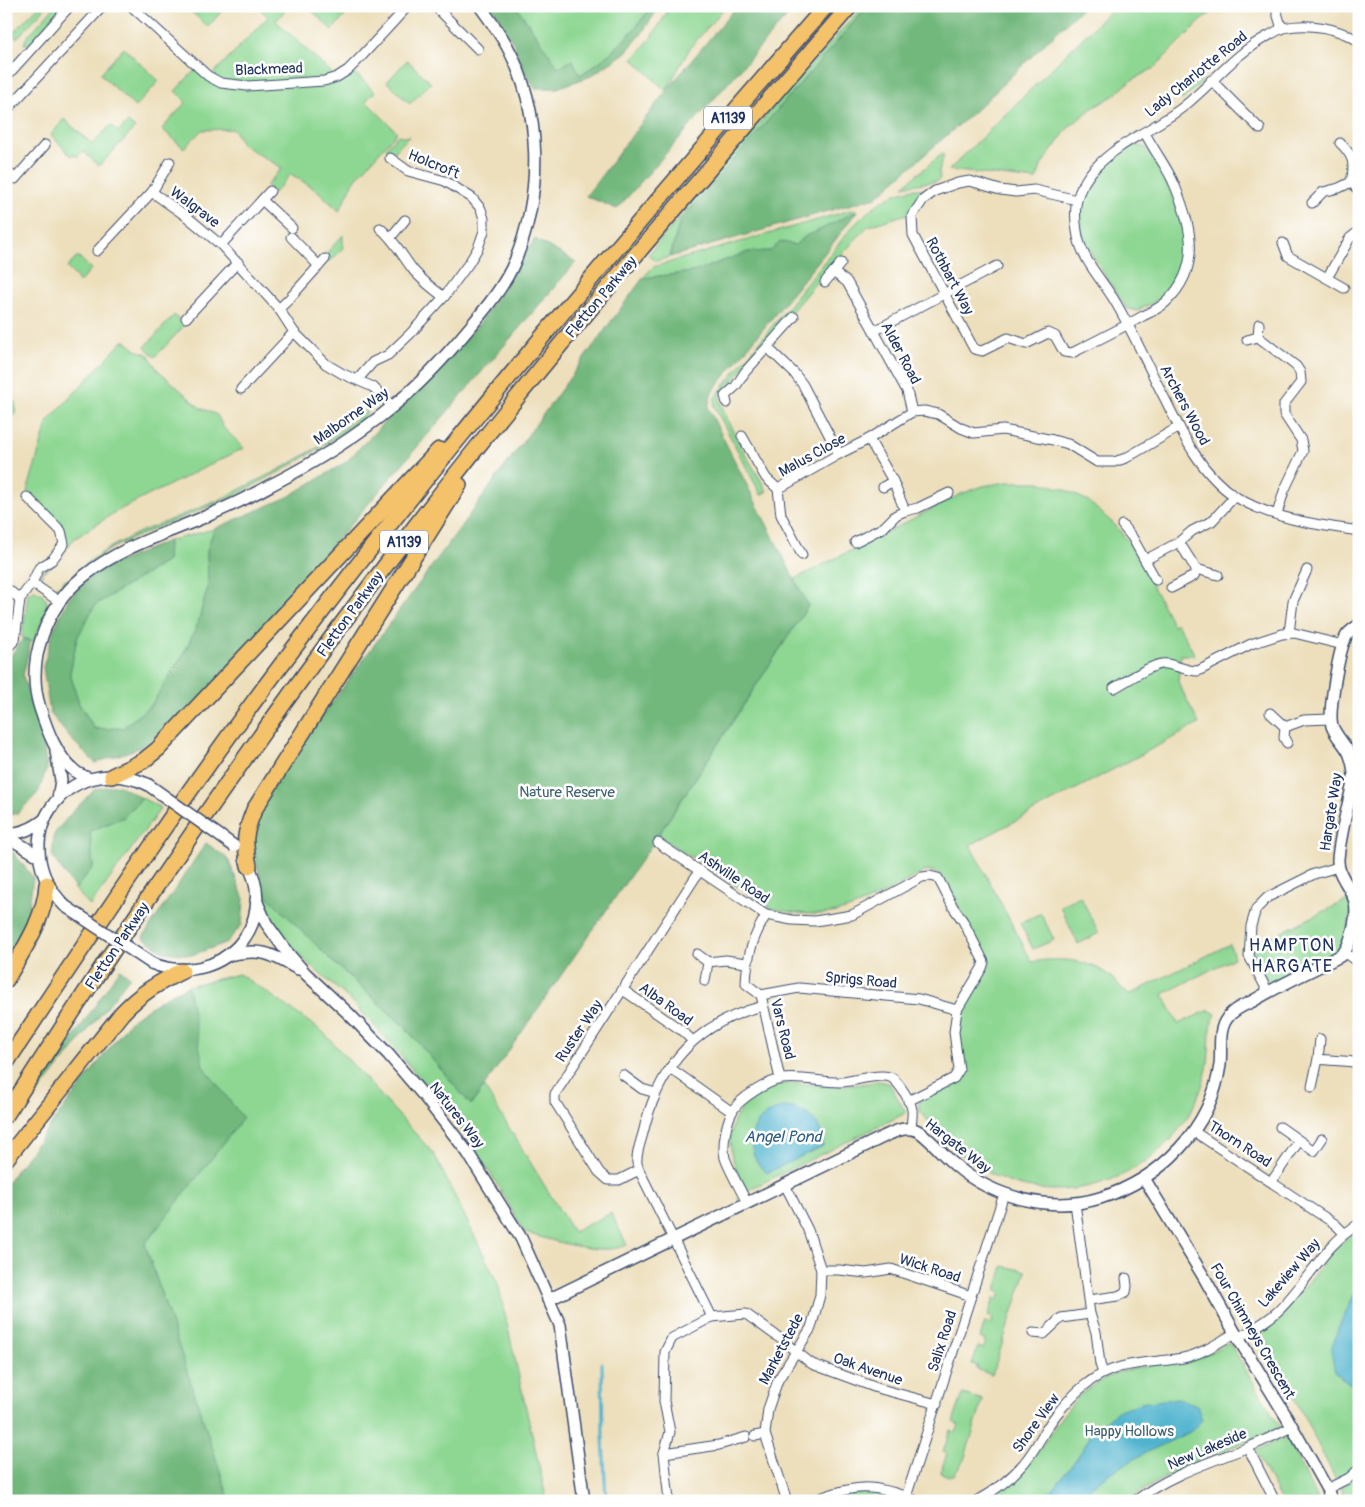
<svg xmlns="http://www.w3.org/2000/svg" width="1365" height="1507" viewBox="0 0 1365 1507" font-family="Pangolin,sans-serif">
<rect width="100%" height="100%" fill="#fff"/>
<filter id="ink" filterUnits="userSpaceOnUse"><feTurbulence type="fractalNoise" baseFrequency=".02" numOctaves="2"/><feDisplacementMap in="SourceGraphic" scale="10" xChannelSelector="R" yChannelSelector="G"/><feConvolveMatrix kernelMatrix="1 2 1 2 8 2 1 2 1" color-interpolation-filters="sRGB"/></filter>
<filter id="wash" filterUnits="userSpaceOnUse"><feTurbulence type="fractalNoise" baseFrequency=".0096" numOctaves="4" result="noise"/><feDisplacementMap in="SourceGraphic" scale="20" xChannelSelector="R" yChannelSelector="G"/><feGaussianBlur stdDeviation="1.12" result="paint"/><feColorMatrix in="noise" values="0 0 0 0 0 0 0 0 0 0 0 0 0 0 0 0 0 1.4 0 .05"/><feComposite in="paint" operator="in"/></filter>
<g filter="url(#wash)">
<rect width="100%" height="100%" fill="#eddfbc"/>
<g fill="#8ed793" stroke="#548378">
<polygon points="39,6 47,6 17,38 12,34"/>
<polygon points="55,6 65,6 30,44 24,44 26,38"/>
<polygon points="185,6 226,6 208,27"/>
<polygon points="257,6 289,6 276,21 341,82 355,73 375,92 366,101 397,132 355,180 339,211 319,192 291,174 274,193 266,186 282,168 243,145 233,129 202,130 184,148 162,129 186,102 175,91 197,68 209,78 268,17"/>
<polygon points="307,6 354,6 332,30"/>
<path d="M 516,6 L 652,6 C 632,34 610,57 580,75 L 558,68 Z"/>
<polygon points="671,6 726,6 690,48 666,91 633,59 651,38"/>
<polygon points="863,6 868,6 680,221 670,257 656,261 648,255 728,159"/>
<polygon points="1115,6 1222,6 1205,17 1154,68 1132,80 1113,96 1091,109 1068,128 1042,164 1036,180 949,170"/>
<polygon points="124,48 159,81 135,107 100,74"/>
<polygon points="407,60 431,83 410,104 387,82"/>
<polygon points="1198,77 1202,82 1182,100 1178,94"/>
<polygon points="64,119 92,144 111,125 118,132 128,122 135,128 99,166 83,151 77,157 73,154 71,156 51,135"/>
<polygon points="398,135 405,137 410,136 392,154 386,148"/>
<path d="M 1134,145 L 1145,147 C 1170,186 1208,251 1167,293 C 1159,301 1147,305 1137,311 L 1126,308 C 1116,291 1105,276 1095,259 C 1061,206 1089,174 1134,145 Z"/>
<polygon points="942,154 944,155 939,171 940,178 938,181 903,186"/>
<path d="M 913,189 L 924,189 L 907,214 L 868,226 L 813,286 L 719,397 C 729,431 750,461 767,491 L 761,495 L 714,406 L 715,397 L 853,226 C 873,207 884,195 913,189 Z"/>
<polygon points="855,209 857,211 816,232 807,235 795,245 771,251 748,252 693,272 643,278 653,267"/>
<polygon points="343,235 343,248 330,262 324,256"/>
<polygon points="78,256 91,269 79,283 77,278 67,268"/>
<polygon points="174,315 185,325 155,357 145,347"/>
<path d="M 124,340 L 136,350 L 148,354 L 157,369 L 199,407 L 217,415 L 223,427 L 244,448 L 117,511 L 74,539 L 54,565 L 42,572 L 41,581 L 50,587 L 60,586 L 64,580 L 70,579 L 88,562 L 111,547 L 140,532 L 217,501 L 284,467 L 320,446 L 367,410 C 370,401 370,396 365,388 L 369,390 L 372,397 L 372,405 L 368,412 L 363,418 L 322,447 L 283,470 L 232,497 L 140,535 L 112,548 L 89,564 L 64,588 L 49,591 L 38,583 C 41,570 43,570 54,563 L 64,530 L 27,492 L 48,421 Z"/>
<path d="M 6,396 L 14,401 C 18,410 15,417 6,421 Z"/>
<path d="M 1007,482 L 1038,482 L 1064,489 L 1088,501 L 1116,526 L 1131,545 L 1173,625 L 1177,623 L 1195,655 L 1181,655 L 1178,682 L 1199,724 L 970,845 L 1032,962 C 1058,957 1091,959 1112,978 C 1118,983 1123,990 1129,995 L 1230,944 L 1234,958 L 1163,994 L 1178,1024 L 1209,1010 L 1216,1014 C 1208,1029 1210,1047 1208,1063 C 1205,1081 1198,1100 1188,1116 C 1149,1181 1061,1210 992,1175 C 962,1160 940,1135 919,1110 L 919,1103 L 923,1098 L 966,1077 C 949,1031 962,1001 990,965 L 940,874 L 931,871 L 924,872 C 901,884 876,899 851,908 C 825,918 797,914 771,908 L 658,836 L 808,606 L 795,579 L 961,494 L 983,486 Z"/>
<polygon points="214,529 207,550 208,587 197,626 184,653 152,704 123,728 95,729 79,704 70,673 77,638 95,605 167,561 168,541"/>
<path d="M 33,590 C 43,591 47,600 48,608 L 33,642 L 22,637 L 28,593 Z"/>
<polygon points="142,798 161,808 90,906 75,889 93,867 90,831 124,817"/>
<path d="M 264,893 L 330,959 L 405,1027 L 471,1105 L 484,1087 L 573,1232 L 611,1213 L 627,1245 C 600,1257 553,1240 525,1233 C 513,1213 502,1191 489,1171 C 471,1140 447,1110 423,1082 C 400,1055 376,1026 350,1000 C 311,964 279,948 264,893 Z"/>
<polygon points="1080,896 1099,933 1078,944 1060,906"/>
<polygon points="1347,900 1351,912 1347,934 1338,953 1275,984 1267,981 1251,947"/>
<polygon points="1041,913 1054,940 1033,949 1020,923"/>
<polygon points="239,974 265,991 323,1032 434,1154 498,1284 547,1501 6,1501 6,1184 131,1020 159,1001 188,986"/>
<path d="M 878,1081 L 889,1083 L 906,1113 L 746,1191 C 731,1160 719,1131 747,1103 C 754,1095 764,1088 775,1085 C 796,1081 816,1086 836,1086 C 850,1086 864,1084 878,1081 Z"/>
<polygon points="1359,1227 1359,1464 1336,1480 1297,1403 1254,1333 1284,1310 1308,1283 1331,1252"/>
<polygon points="1003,1266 1026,1271 992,1375 976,1369 978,1366 972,1364 978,1347 983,1349 985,1340 980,1338 985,1322 991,1324 993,1318 988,1316 994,1298 998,1300 1001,1292 996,1290"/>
<polygon points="1229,1342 1280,1427 1276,1430 1198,1460 1162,1479 1126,1501 983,1501 1010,1483 1022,1472 1038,1452 1062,1416 1080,1395 1099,1381 1122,1371 1211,1352"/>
<polygon points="963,1394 983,1400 964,1460 954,1475 949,1476 940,1473 947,1454 943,1452 951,1430 956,1433 959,1425 953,1422"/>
<polygon points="1286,1437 1318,1501 1281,1501 1255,1451"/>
<polygon points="1359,1475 1359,1501 1345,1501 1340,1487"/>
<polygon points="873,1491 903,1501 821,1501 845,1494"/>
</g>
<g fill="#72b87d" stroke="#46746e">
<path d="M 490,6 L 516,6 L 558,67 L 573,60 L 580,75 C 610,57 632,34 652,6 L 660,6 L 640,36 L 625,53 L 591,76 L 557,88 L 535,88 L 518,61 L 515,45 L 500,24 L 499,16 Z"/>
<polygon points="737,6 796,6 617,209 586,196 666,91"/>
<polygon points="868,6 1084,6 976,110 876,197 670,257 680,221"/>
<polygon points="857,211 833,243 712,392 708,408 808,606 653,843 471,1105 405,1027 330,959 264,893 252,844 254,822 270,787 643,278 693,272 748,252 771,251 780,241 795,245 807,235 816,232"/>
<polygon points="535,239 576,262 199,701 168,729 139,748 95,763 70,738 50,713 43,667 54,629 69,598 93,573 168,541 167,561 95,605 77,638 70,673 79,704 95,729 123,728 152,704 184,653 197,626 208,587 207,550 214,529 288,497 346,462 480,323"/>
<polygon points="23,639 31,641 23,676 42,738 47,768 38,793 18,813 6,816 6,662"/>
<polygon points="118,785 142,798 124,817 90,831 93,867 75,889 52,856 54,834 73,811 95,789"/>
<polygon points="206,843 228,859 244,899 242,925 226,943 192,955 164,952 143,937"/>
<polygon points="6,844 33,877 25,938 6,972"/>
<polygon points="120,969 130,977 18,1119"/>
<polygon points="188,986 203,1066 243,1118 145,1244 230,1501 6,1501 6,1184 131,1020 166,997"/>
</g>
<g fill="#4fb3ce" stroke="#357196">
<path d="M 784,1107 C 806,1108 824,1123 823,1146 L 767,1173 C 748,1159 745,1129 766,1115 C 771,1111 778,1109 784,1107 Z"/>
<polygon points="1359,1285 1359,1383 1349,1384 1335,1372 1331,1351 1338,1328"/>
<polygon points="1178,1398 1197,1405 1202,1420 1190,1432 1147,1452 1108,1474 1075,1501 1039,1501 1050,1492 1068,1470 1083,1449 1093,1431 1119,1410 1141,1403"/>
</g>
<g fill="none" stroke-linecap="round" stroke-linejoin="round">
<polyline stroke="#4fb3ce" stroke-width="3" points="602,1363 603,1438 606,1501"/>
</g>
</g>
<g filter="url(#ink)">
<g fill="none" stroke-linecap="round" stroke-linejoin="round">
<defs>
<g id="minor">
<polyline points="131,6 208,76 221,83 247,86 324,81 337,77 348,70 361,57 408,6"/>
<polyline points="435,6 478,49"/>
<polyline points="1275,6 1282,29"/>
<path d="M 1359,41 C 1337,28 1309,22 1283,28 C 1278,30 1273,33 1268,36 C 1235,53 1212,84 1183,107 C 1155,129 1120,141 1095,168 C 1088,175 1079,190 1077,200 C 1074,211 1076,226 1078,237 C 1083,260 1101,279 1113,298 C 1133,331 1148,367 1166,401 C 1183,436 1202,475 1236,497 C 1272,519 1318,525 1359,531"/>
<polyline points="6,77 70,6"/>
<polyline points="1211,80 1260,129"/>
<polyline points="6,111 103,6"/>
<polyline points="6,170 15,179 45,145"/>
<polyline points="1351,182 1359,191"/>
<polyline points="152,192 186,216 221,245 279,309 294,332 326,364 343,374 373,387 393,407"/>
<polyline points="262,200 292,228"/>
<path d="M 1077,200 L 1034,190 L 1016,192 L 1000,190 L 970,181 L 958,183 L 935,191 L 923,200 L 912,216 L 913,235 L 974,349 L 982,351 L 1008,338 L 1026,344 L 1048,333 L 1055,336 L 1064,352 L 1072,353 C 1096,341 1120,329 1143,316 C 1151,312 1160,308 1166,302 C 1202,268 1192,227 1175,186 C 1168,168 1154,151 1145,133"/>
<path d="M 1312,203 L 1323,192 L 1339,188 L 1351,182 C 1355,164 1354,156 1340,143"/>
<path d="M 380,228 C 395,240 402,256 414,271 C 423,281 433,289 444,297"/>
<polyline points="291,237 319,266"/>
<polyline points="391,237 405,220"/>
<polyline points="1283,243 1288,256 1344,288"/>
<polyline points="221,245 270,191"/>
<polyline points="97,251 152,192 170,162"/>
<polyline points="833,272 847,282 907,391 912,412"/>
<polyline points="1327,278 1350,238 1359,231"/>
<polyline points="825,282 841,263"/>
<polyline points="279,309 289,299 325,259"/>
<polyline points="186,318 238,262"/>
<polyline points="874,331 997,266"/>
<polyline points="1258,337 1296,366 1300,372 1301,382 1284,404 1284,414 1301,440 1303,451 1284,491 1277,514"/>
<polyline points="1247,340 1258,337 1259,324"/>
<polyline points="768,348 794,373 803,385 839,454"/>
<polyline points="358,379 373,362 388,355 410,334 444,297 469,263 478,248 484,231 484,219 481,209 472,198 445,181 408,171 390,158"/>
<polyline points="241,389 294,332"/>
<polyline points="727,403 725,396 736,386 745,372 794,317"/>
<polyline points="742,436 766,478 778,489"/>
<polyline points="869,439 893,481 905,511"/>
<polyline points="883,487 893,481"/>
<polyline points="1122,525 1132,537 1156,580"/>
<polyline points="855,542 884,527 896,515 905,511 918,508 949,493"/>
<polyline points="1179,542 1196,569 1218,575"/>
<polyline points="802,555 781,515 778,489 839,454 869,439 912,412 924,411 938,414 961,428 974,433 1003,430 1053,440 1068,444 1097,462 1114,462 1126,458 1179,427"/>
<polyline points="1145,560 1179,542 1192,531 1212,521 1235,496"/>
<polyline points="32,583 60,602"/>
<polyline points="6,588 20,599"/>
<polyline points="1171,588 1194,576 1196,569"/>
<polyline points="1289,633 1293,601 1307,570"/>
<polyline points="6,649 15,640 20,599 32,583 39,568 52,560 64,544 61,531 27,497"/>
<path d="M 1114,688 C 1128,681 1153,662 1167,664 C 1178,666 1187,671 1198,671 L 1251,644 L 1282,634 L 1294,633 L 1343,645"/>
<polyline points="1270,713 1285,727 1304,720 1330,719"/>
<polyline points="1285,727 1284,738 1287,743"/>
<polyline points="658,843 766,915 792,920 815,921 852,915 922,877 930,876 938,878 953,907 963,921 984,962 982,968 957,1010 954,1032 959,1070 954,1078 908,1101"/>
<path d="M 766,915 C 752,939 747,956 746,984 L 761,995 L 780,1079"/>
<polyline points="1345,953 1359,963"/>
<polyline points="697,954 708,962 705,981"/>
<polyline points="708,962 726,960 746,963"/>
<polyline points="623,990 681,1030 693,1041"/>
<polyline points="1268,992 1249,956 1251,926 1256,909 1268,897 1314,874 1338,867"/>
<polyline points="761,995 799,988 919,999 957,1010"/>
<path d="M 763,1006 C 699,1022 662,1062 645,1125 C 643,1136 637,1149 637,1159 C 636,1163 638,1167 639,1170 L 712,1317 L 746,1314 L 778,1337"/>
<path d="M 1318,1059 C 1332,1061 1345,1060 1359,1063"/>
<polyline points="670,1068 732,1112"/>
<polyline points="623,1075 642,1089 656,1093"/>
<polyline points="1312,1087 1318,1059 1320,1039"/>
<polyline points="1280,1127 1314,1151 1322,1139"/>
<polyline points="1193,1131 1335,1224 1344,1233"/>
<polyline points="639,1170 619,1180 608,1180 599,1172 564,1116 555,1102 555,1094 700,870"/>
<polyline points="1272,1181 1299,1141"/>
<polyline points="785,1185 808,1230 821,1270 820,1295 811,1328 778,1380 768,1409 765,1434 787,1501"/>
<path d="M 747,1203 C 741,1190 729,1170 725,1158 C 722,1145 726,1124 732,1112 C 738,1099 768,1081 782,1079 C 802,1076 822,1083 843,1082 C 854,1081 883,1072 892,1078 C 899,1083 911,1101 912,1110 C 913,1115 911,1123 911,1129"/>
<polyline points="1075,1203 1090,1314 1096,1332 1100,1364 1103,1373"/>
<polyline points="821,1270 839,1270 866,1273 891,1269 971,1296"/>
<polyline points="1089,1300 1118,1296 1126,1292 1127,1286 1126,1278"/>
<polyline points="1033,1333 1044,1334 1061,1318 1090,1314"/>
<path d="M 1238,1338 C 1251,1330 1266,1322 1277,1312 C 1307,1284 1323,1245 1359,1224"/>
<polyline points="784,1342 812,1364 877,1388 937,1404"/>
<polyline points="755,1436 765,1434"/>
<polyline points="1248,1448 1275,1501"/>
<polyline points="664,1453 719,1445 746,1437"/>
<polyline points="1327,1489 1349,1478 1359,1469"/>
<polyline points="906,1497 1004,1194"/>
<polyline points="669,1501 664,1453 670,1432 664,1401 665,1352 672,1338 712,1317"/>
<path d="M 812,1501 C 855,1484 873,1483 917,1501"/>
<path d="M 976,1501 C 994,1491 1011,1479 1024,1463 C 1037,1448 1044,1430 1056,1415 C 1064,1405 1075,1393 1085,1385 C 1116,1360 1147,1364 1183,1358 C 1202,1354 1218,1343 1235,1333"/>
<path d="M 1135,1501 C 1169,1475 1208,1463 1246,1448 C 1262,1442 1277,1434 1292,1427"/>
</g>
<g id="tertiary">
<polyline points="56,751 61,780 58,799"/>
<path d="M 90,779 C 86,777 80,775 76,772 C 57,758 47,730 40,708 C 25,662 46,606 84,576 C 120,547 165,534 207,516 C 228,507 249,497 269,486 C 312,464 356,437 393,406 C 422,383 447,355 471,326 C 487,307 505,285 515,261 C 543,193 542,111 507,46 C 499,32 489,19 480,6"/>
<path d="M 6,834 C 22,833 32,829 45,819"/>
<polyline points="6,836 39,856"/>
<polyline points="256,900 266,923 286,951 306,974 349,1014 388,1054 424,1096 468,1153 521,1238 560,1325 584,1501"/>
<path d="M 65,906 C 1,842 65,748 147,784"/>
<path d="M 229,955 C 261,948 270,953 298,969"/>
<path d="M 151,963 C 219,991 284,924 245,859"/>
<polyline points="1144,1178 1205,1279 1235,1333 1286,1416 1327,1489 1332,1501"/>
<path d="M 548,1300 L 883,1137 C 894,1132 904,1126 916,1130 C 926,1134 945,1157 955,1165 C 993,1198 1052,1213 1100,1198 C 1161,1179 1211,1129 1220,1065 C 1222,1049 1217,1030 1228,1017 C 1234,1009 1244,1005 1253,1001 C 1281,984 1311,971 1340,956 C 1351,949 1358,914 1355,902 C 1351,886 1337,876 1338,859 C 1340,834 1349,803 1354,778 C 1354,771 1353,763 1350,755 C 1346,745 1336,737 1332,726 C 1328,712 1339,648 1347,635 C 1350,631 1355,628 1359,625"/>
</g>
<g id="trunk">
<polyline points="112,776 143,761 158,749 439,450"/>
<path d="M 249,866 C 244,839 244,835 254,810 L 459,485"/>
<path d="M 6,980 C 23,950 45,919 47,884"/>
<path d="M 6,1063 C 104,915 202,767 310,627 C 473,413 649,209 826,6"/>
<path d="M 6,1115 C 134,914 269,717 414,528 C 552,348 702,177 850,6"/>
<path d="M 6,1159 L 122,1013 C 141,993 158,983 182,971"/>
</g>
</defs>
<use href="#minor" stroke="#3a496c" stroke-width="11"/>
<use href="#tertiary" stroke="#3a496c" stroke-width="14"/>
<use href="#trunk" stroke="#3a496c" stroke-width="18"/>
<use href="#minor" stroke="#fff" stroke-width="9"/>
<use href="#tertiary" stroke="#fff" stroke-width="11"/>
<use href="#trunk" stroke="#f3c26a" stroke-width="15"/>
<defs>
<g id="tertiary-bridge">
<polyline points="147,784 234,846"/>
<polyline points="65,906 151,963"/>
</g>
</defs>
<use href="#tertiary-bridge" stroke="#3a496c" stroke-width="14" stroke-linecap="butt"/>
<use href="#tertiary-bridge" stroke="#fff" stroke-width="11"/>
</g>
</g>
<g text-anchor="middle" stroke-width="5" stroke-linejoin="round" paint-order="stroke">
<g fill="#fff" stroke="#5f6d8e" stroke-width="1">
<rect x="704" y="106.5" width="48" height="23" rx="4"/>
<rect x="380" y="530.5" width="48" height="23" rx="4"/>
</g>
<g font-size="14" font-weight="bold" fill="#1b2f5e">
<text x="728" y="123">A1139</text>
<text x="404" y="547">A1139</text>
</g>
<g font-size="15" fill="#1b2f5e" stroke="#fff">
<text transform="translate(269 69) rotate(-2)" y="5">Blackmead</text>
<text transform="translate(1196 74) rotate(-39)" y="5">Lady Charlotte Road</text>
<text transform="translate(434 164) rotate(22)" y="5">Holcroft</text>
<text transform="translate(195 207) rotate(37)" y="5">Walgrave</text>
<text transform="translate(950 276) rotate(62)" y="5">Rothbart Way</text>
<text transform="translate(601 297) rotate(-50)" y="5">Fletton Parkway</text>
<text transform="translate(901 353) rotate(62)" y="5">Alder Road</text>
<text transform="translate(1185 405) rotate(62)" y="5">Archers Wood</text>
<text transform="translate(351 416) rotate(-35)" y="5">Malborne Way</text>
<text transform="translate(812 455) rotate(-29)" y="5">Malus Close</text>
<text transform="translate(350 614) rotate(-54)" y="5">Fletton Parkway</text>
<text transform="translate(1331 812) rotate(-81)" y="5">Hargate Way</text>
<text transform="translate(734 877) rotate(34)" y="5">Ashville Road</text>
<text transform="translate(117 946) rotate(-56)" y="5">Fletton Parkway</text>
<text transform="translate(861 980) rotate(5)" y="5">Sprigs Road</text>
<text transform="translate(666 1004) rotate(36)" y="5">Alba Road</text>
<text transform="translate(783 1029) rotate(76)" y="5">Vars Road</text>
<text transform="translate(579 1031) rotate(-56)" y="5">Ruster Way</text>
<text transform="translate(457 1115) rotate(52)" y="5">Natures Way</text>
<text transform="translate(1240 1144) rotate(33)" y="5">Thorn Road</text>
<text transform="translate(958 1146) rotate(38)" y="5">Hargate Way</text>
<text transform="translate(930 1268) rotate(18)" y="5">Wick Road</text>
<text transform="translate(1289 1273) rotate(-49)" y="5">Lakeview Way</text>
<text transform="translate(1253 1331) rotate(60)" y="5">Four Chimneys Crescent</text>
<text transform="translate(942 1341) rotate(-72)" y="5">Salix Road</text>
<text transform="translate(781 1349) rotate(-62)" y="5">Marketstede</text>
<text transform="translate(868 1369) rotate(19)" y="5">Oak Avenue</text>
<text transform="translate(1036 1423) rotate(-54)" y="5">Shore View</text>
<text transform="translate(1207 1449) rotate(-23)" y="5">New Lakeside</text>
</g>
<g font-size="15" fill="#3e616e" stroke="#fff">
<text x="567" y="797">Nature Reserve</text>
<text x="1129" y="1436">Happy Hollows</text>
</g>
<g font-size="16" font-style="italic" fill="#2d5d85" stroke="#fff">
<text x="783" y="1142">Angel Pond</text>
</g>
<g font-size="18" letter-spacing="1" fill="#1b2f5e" stroke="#fff">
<text x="1292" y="951">HAMPTON<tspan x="1292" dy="21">HARGATE</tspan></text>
</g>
</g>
<rect width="1365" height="1507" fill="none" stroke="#fff" stroke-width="25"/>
</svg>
